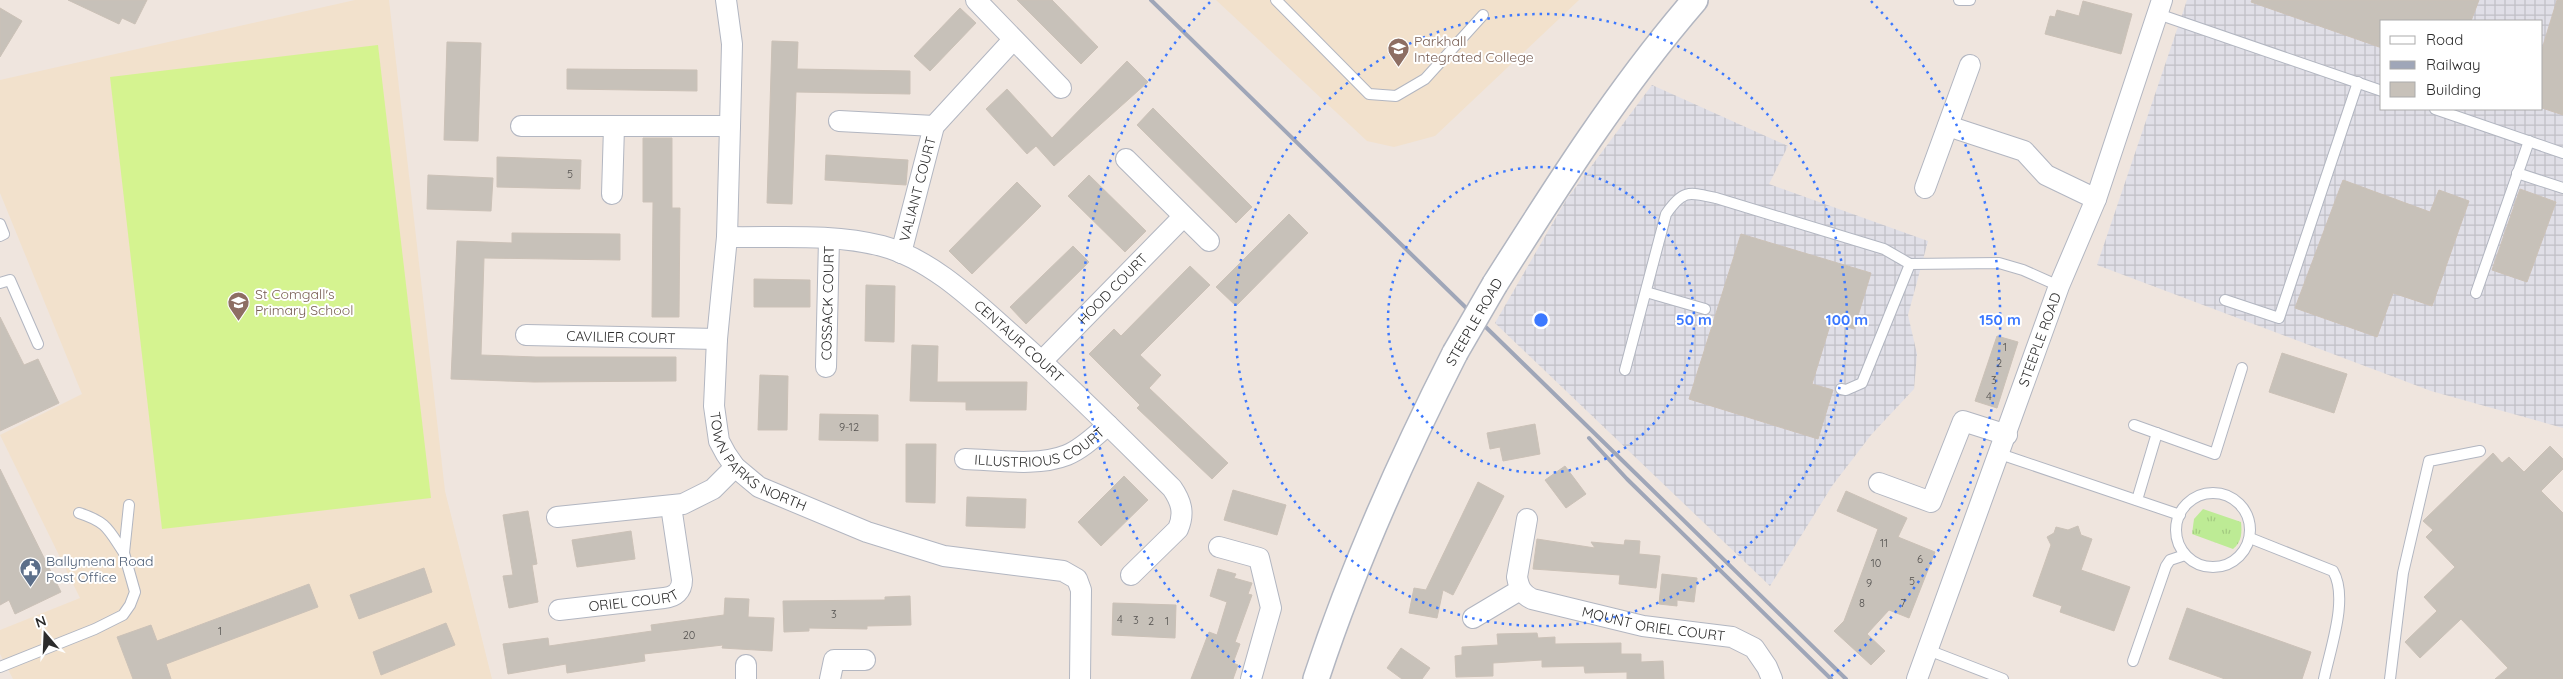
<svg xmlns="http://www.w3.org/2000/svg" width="2563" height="679" viewBox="0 0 2563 679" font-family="Quicksand,sans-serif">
<defs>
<pattern id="industrial-grid" width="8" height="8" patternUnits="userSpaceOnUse" patternTransform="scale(1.25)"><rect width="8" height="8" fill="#e0dfe7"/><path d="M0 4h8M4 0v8" fill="none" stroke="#c0c0c6"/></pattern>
<pattern id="grass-tufts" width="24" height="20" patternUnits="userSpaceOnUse" patternTransform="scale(1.25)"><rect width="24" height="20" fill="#bdeb95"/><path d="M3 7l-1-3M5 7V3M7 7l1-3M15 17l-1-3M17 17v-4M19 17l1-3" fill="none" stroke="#a3ca81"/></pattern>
</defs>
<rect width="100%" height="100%" fill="#efe5de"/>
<g fill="url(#industrial-grid)" fill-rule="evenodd">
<path d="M 2187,0 L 2563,0 L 2563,428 L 2431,391 L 2097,265 ZM 2382,21 L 2542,21 L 2542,109 L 2382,109 Z"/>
<polygon points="1652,85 1788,146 1769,184 1928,241 1908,315 1917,354 1914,389 1871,435 1832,486 1770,586 1495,323 1566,200"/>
</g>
<g fill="#f2e1cc">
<polygon points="355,0 389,0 445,491 492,679 13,679 0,654 0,630 80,598 0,435 82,394 0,193 0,80"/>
<polygon points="1216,0 1579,0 1435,136 1394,147 1367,141"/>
</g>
<path fill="url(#grass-tufts)" d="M 2203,509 L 2241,522 C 2242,532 2242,542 2233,549 L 2192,534 L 2194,519 Z"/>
<polygon fill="#d5f390" points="378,45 431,498 162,529 110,77"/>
<g fill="#c7c1b9" stroke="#cbc1b7">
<polygon points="68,0 147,0 135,24 122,18 119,24"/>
<polygon points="1017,0 1052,0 1098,47 1081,64"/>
<polygon points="2252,0 2479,0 2471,21 2382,21 2382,48 2251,2"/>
<polygon points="2557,0 2563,0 2563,115 2542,108 2542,49"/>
<polygon points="2083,1 2132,14 2121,54 2045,34 2050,16 2055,17 2057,10 2079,16"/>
<polygon points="0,8 22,21 0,57"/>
<polygon points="960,8 976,23 930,71 914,56"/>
<polygon points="772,41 798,42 797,69 910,71 910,94 796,92 792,204 767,203"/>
<polygon points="447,42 481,43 478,141 444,140"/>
<polygon points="1127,61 1148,82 1054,166 1036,146 1027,154 986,109 1007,89 1052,138"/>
<polygon points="567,69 697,70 697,91 567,89"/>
<polygon points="1153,108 1252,207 1236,223 1137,125"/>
<polygon points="643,138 672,138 672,208 680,208 679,317 652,317 653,202 643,202"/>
<polygon points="826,155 908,160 906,185 825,180"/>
<polygon points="497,157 581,160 580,189 497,187"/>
<polygon points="428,175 493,178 491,211 427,209"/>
<polygon points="1089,175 1146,231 1125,252 1068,196"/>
<polygon points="2343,180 2430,212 2439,190 2469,201 2432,306 2393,293 2377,337 2295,308"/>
<polygon points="1017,182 1041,206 972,274 949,251"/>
<polygon points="2520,189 2556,202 2527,282 2492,270"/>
<polygon points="1289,214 1308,233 1236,306 1216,287"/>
<polygon points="512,233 620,234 620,260 484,258 481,355 536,357 676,357 676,381 534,382 451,379 457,241 512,243"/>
<polygon points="1741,234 1871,273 1854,329 1831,322 1812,384 1833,390 1818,439 1689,399"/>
<polygon points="1073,246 1089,262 1026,324 1010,307"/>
<polygon points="1190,266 1210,285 1140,355 1161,375 1149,388 1228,463 1212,479 1137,408 1140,405 1089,354 1114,329 1121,336"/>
<polygon points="754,279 810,280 810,307 754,307"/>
<polygon points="866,285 895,286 894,342 865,341"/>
<polygon points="0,317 24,365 38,359 59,403 0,431"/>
<polygon points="1997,336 2018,342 1997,408 1975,401"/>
<polygon points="912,345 938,346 937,382 1027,382 1026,410 966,410 966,402 910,401"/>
<polygon points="2282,353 2347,374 2334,413 2269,392"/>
<polygon points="760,375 788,376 787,430 758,430"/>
<polygon points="820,414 878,415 878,441 819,440"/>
<polygon points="1535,424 1540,454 1503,461 1500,447 1490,449 1487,433"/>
<polygon points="906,444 936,444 935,503 906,502"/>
<polygon points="2550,446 2563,459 2563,469 2541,491 2563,513 2563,679 2495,679 2508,668 2461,619 2420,658 2405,642 2437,611 2424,597 2455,567 2426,537 2433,530 2423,521 2493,453 2502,463 2509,457 2524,472"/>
<polygon points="1565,466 1586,494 1566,508 1545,480"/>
<polygon points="0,469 61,592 15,614 9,600 0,605"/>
<polygon points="1124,476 1148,500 1101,546 1078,522"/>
<polygon points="1478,482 1504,496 1453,595 1443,590 1437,618 1409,613 1414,588 1426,590"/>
<polygon points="1233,490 1286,505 1277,535 1224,520"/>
<polygon points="1846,491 1907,518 1898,537 1935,552 1909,618 1889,610 1867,634 1885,651 1871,665 1834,631 1844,621 1878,529 1837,511"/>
<polygon points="967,497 1026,499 1025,528 966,526"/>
<polygon points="528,511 537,564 532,565 538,602 509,608 503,576 513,575 503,515"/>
<polygon points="2078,526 2081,535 2092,539 2081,570 2130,587 2114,631 2060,612 2062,606 2033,596 2051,545 2047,537 2054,533 2056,527 2068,530"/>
<polygon points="631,531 635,559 577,567 572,540"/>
<polygon points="1537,539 1595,548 1591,542 1624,545 1625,540 1640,541 1639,554 1660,556 1656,588 1619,584 1620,575 1533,569"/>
<polygon points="424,568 432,592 359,619 350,595"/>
<polygon points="1218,569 1236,574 1234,578 1252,583 1248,594 1252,595 1235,642 1240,644 1233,663 1238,665 1233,679 1191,679 1209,632 1217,635 1227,602 1210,596"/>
<polygon points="1662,574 1697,578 1694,602 1677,600 1677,606 1659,604"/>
<polygon points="309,584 318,607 166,664 171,679 133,679 117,637 151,625 157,641"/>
<polygon points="910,596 911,625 867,626 867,629 809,628 809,631 784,632 783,601 885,600 885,597"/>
<polygon points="725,598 749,599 748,617 774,618 772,651 722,648 723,645 644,654 645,661 567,673 566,664 508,674 503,644 548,638 549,646 652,631 651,625 724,615"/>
<polygon points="1113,603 1176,605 1175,638 1112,635"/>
<polygon points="2187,608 2311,652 2302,679 2225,679 2169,659"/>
<polygon points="446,623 455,645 381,675 373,652"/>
<polygon points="1537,633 1538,638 1555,637 1555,644 1621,643 1621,654 1641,654 1641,662 1663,661 1664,679 1627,679 1627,672 1585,673 1584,666 1542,667 1542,660 1493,663 1493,676 1456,677 1455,656 1462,655 1462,647 1498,645 1497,634"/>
<polygon points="1401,648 1430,668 1422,679 1402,679 1387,668"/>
</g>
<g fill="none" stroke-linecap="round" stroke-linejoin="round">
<defs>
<g id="service">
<polyline points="1276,0 1369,94 1396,96 1425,79 1483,15"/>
<polyline points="1959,0 1970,0"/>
<polyline points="2158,14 2382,91"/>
<polyline points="2435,109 2563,153"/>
<polyline points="2517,173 2563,188"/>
<polyline points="0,224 4,234 0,236"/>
<polyline points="0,283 10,280 38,344"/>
<polyline points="1646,292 1705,309"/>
<polyline points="2476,293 2529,141"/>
<polyline points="2225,300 2279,318 2358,82"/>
<path d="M 1625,370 L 1666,214 C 1683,189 1689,192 1716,198 L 1884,249 L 1910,264 L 1999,263 L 2023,270 L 2059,286"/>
<polyline points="1841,389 1846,390 1862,383 1910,264"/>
<polyline points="2134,425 2215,454 2242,368"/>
<polyline points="2000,454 2180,515"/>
<circle cx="2213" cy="530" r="37"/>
<polyline points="2137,500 2157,433"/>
<path d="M 79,513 C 107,522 108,529 124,553 L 129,505"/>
<path d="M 2250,538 L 2333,571 C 2349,598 2330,649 2324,679"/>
<polyline points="1928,650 2003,679"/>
<polyline points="2133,661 2166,566 2170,560 2185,555"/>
<polyline points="0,667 95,629 123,615 130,605 135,592 124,553"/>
<polyline points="2390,679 2403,573 2429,461 2480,451"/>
</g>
<g id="minor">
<path id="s1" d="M 726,0 L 732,44 L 730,126 L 727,237 L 717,339 L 714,406 L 719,441 L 726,454 L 735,467 L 759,487 L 867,532 L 944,556 L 1063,571 L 1077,579 L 1081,590 L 1080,679"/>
<polyline points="976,0 1061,88"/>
<polyline points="839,121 934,126"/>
<polyline points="521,126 730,126"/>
<polyline points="1948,126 2024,151 2046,175 2096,199"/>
<polyline points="1126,159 1209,241"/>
<polyline points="1925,188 1970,65"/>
<polyline points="612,194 614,127"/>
<path id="s2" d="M 727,237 C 777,238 832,233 882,246 C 931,259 973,300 1010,333 C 1066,382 1118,435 1172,488 C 1181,501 1185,513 1178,529 L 1131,575"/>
<path id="s3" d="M 901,253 L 934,126 L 1013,40"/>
<path id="s4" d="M 526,335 L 717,339"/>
<path id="s5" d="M 1042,361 L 1183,217"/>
<path id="s6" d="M 826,367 L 829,239"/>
<path id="s7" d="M 965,459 C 997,460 1037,467 1067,455 C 1082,449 1095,436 1108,425"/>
<polyline points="1879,483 1931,502 1963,421 2007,435"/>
<polyline points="557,517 683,504 713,489 735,467"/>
<path id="s8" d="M 1527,519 L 1517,577 C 1519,588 1522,594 1532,599 L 1643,626 L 1732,637 L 1754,648 L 1767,667 L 1772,679"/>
<polyline points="1219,547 1259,558 1271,608 1251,679"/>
<path id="s9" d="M 559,610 L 664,598 C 675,597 682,591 682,580 L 671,506"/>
<polyline points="1473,618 1520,590"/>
<polyline points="746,679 746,665"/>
<polyline points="830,679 834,660 865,660"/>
<path id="s10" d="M 1917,679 L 2059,286 L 2096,199 L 2162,0"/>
</g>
<g id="tertiary">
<path d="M 1495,284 C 1557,186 1619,88 1695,0"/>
<path d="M 1316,679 C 1353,566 1401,459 1455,353"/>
</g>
</defs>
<use href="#service" stroke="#b2b6c1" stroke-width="12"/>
<use href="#minor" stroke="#b2b6c1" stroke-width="22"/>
<use href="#tertiary" stroke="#b2b6c1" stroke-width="28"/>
<use href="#service" stroke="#fff" stroke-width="10"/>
<use href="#minor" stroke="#fff" stroke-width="20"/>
<use href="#tertiary" stroke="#fff" stroke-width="25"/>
<g stroke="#9fa6b8" stroke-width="4">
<polyline points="1151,0 1846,679"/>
<polyline points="1589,438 1627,479 1831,679"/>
</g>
<defs>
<polyline id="tertiary-bridge" points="1455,353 1495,284"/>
</defs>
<use href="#tertiary-bridge" stroke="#b2b6c1" stroke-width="28" stroke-linecap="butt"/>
<use href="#tertiary-bridge" stroke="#fff" stroke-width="25"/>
</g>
<g fill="none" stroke="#3b78ff" stroke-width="2.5" stroke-dasharray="2.5 5">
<circle cx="1541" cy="320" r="153"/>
<circle cx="1541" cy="320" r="306"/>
<path d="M1252 677A459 459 0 0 1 1211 1M1871 1A459 459 0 0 1 1830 677"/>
</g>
<defs>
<symbol id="school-pin" viewBox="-11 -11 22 30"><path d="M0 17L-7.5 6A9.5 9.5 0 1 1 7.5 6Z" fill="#8d6e63" stroke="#fff"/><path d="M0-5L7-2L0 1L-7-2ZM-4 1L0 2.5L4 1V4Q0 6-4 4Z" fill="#fff"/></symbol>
<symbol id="civic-pin" viewBox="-11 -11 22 30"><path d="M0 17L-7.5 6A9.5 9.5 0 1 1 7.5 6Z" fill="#5c6f8a" stroke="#fff"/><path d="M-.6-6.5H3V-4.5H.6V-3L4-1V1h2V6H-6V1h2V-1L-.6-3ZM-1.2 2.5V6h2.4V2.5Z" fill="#fff"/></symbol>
</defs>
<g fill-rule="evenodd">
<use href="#school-pin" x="1386" y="36" width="25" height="34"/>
<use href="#school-pin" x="226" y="290" width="25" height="34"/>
<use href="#civic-pin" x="18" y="556" width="25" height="34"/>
</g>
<g text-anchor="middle" stroke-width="4" stroke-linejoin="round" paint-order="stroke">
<g font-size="11" fill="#53514f">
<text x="570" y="178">5</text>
<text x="2005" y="351">1</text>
<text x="1999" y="367">2</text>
<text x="1994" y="384">3</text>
<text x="1989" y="400">4</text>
<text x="849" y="431">9-12</text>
<text x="1884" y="547">11</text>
<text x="1920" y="563">6</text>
<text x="1876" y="567">10</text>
<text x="1912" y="585">5</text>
<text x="1869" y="587">9</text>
<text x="1862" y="607">8</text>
<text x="1903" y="607">7</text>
<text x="834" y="618">3</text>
<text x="1120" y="623">4</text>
<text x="1136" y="624">3</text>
<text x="1151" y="625">2</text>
<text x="1167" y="625">1</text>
<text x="220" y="635">1</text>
<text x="689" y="639">20</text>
</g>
<g font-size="14" fill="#785e54" stroke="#fff" text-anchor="start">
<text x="1414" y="46">Parkhall<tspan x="1414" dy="16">Integrated College</tspan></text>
<text x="255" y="299">St Comgall's<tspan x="255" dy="16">Primary School</tspan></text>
</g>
<g font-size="14" fill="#2c2c2c" stroke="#fff">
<text dy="5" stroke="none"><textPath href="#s3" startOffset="66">VALIANT COURT</textPath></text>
<text dy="5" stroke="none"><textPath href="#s5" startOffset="101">HOOD COURT</textPath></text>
<text dy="5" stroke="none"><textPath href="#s6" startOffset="64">COSSACK COURT</textPath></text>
<text transform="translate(1474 322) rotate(-60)" y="5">STEEPLE ROAD</text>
<text dy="5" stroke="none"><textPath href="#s4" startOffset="95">CAVILIER COURT</textPath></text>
<text dy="5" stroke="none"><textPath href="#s10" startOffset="361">STEEPLE ROAD</textPath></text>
<text dy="5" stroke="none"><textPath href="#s2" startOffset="324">CENTAUR COURT</textPath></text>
<text dy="5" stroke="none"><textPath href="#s7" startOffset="78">ILLUSTRIOUS COURT</textPath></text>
<text dy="5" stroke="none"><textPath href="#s1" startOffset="484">TOWN PARKS NORTH</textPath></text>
<text dy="5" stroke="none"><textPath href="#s9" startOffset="75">ORIEL COURT</textPath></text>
<text dy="5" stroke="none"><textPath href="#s8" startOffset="211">MOUNT ORIEL COURT</textPath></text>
</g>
<g font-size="14" fill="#4e5e75" stroke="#fff" text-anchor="start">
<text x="46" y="566">Ballymena Road<tspan x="46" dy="16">Post Office</tspan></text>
</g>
</g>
<circle cx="1541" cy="320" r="8" fill="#3b78ff" stroke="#fff" stroke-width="2.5"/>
<g font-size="15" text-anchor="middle" font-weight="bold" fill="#3b78ff" stroke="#fff" stroke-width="4" stroke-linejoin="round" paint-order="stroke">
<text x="1694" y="325">50 m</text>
<text x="1847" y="325">100 m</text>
<text x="2000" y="325">150 m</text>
</g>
<rect x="2380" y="20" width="162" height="90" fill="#ffffff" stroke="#ababab"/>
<rect x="2390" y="36" width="25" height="8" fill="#ffffff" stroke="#ababab"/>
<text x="2426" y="45" font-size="15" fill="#2c2c2c">Road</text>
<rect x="2390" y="61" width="25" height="8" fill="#9fa6b8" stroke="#ababab"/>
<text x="2426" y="70" font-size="15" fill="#2c2c2c">Railway</text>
<rect x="2390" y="82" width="25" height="15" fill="#c7c1b9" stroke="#ababab"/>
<text x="2426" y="95" font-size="15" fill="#2c2c2c">Building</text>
<g transform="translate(45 634) rotate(341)" stroke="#ffffff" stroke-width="4" paint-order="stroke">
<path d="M0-4L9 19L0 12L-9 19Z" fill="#2c2c2c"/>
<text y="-8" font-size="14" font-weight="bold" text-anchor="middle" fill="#2c2c2c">N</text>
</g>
</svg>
